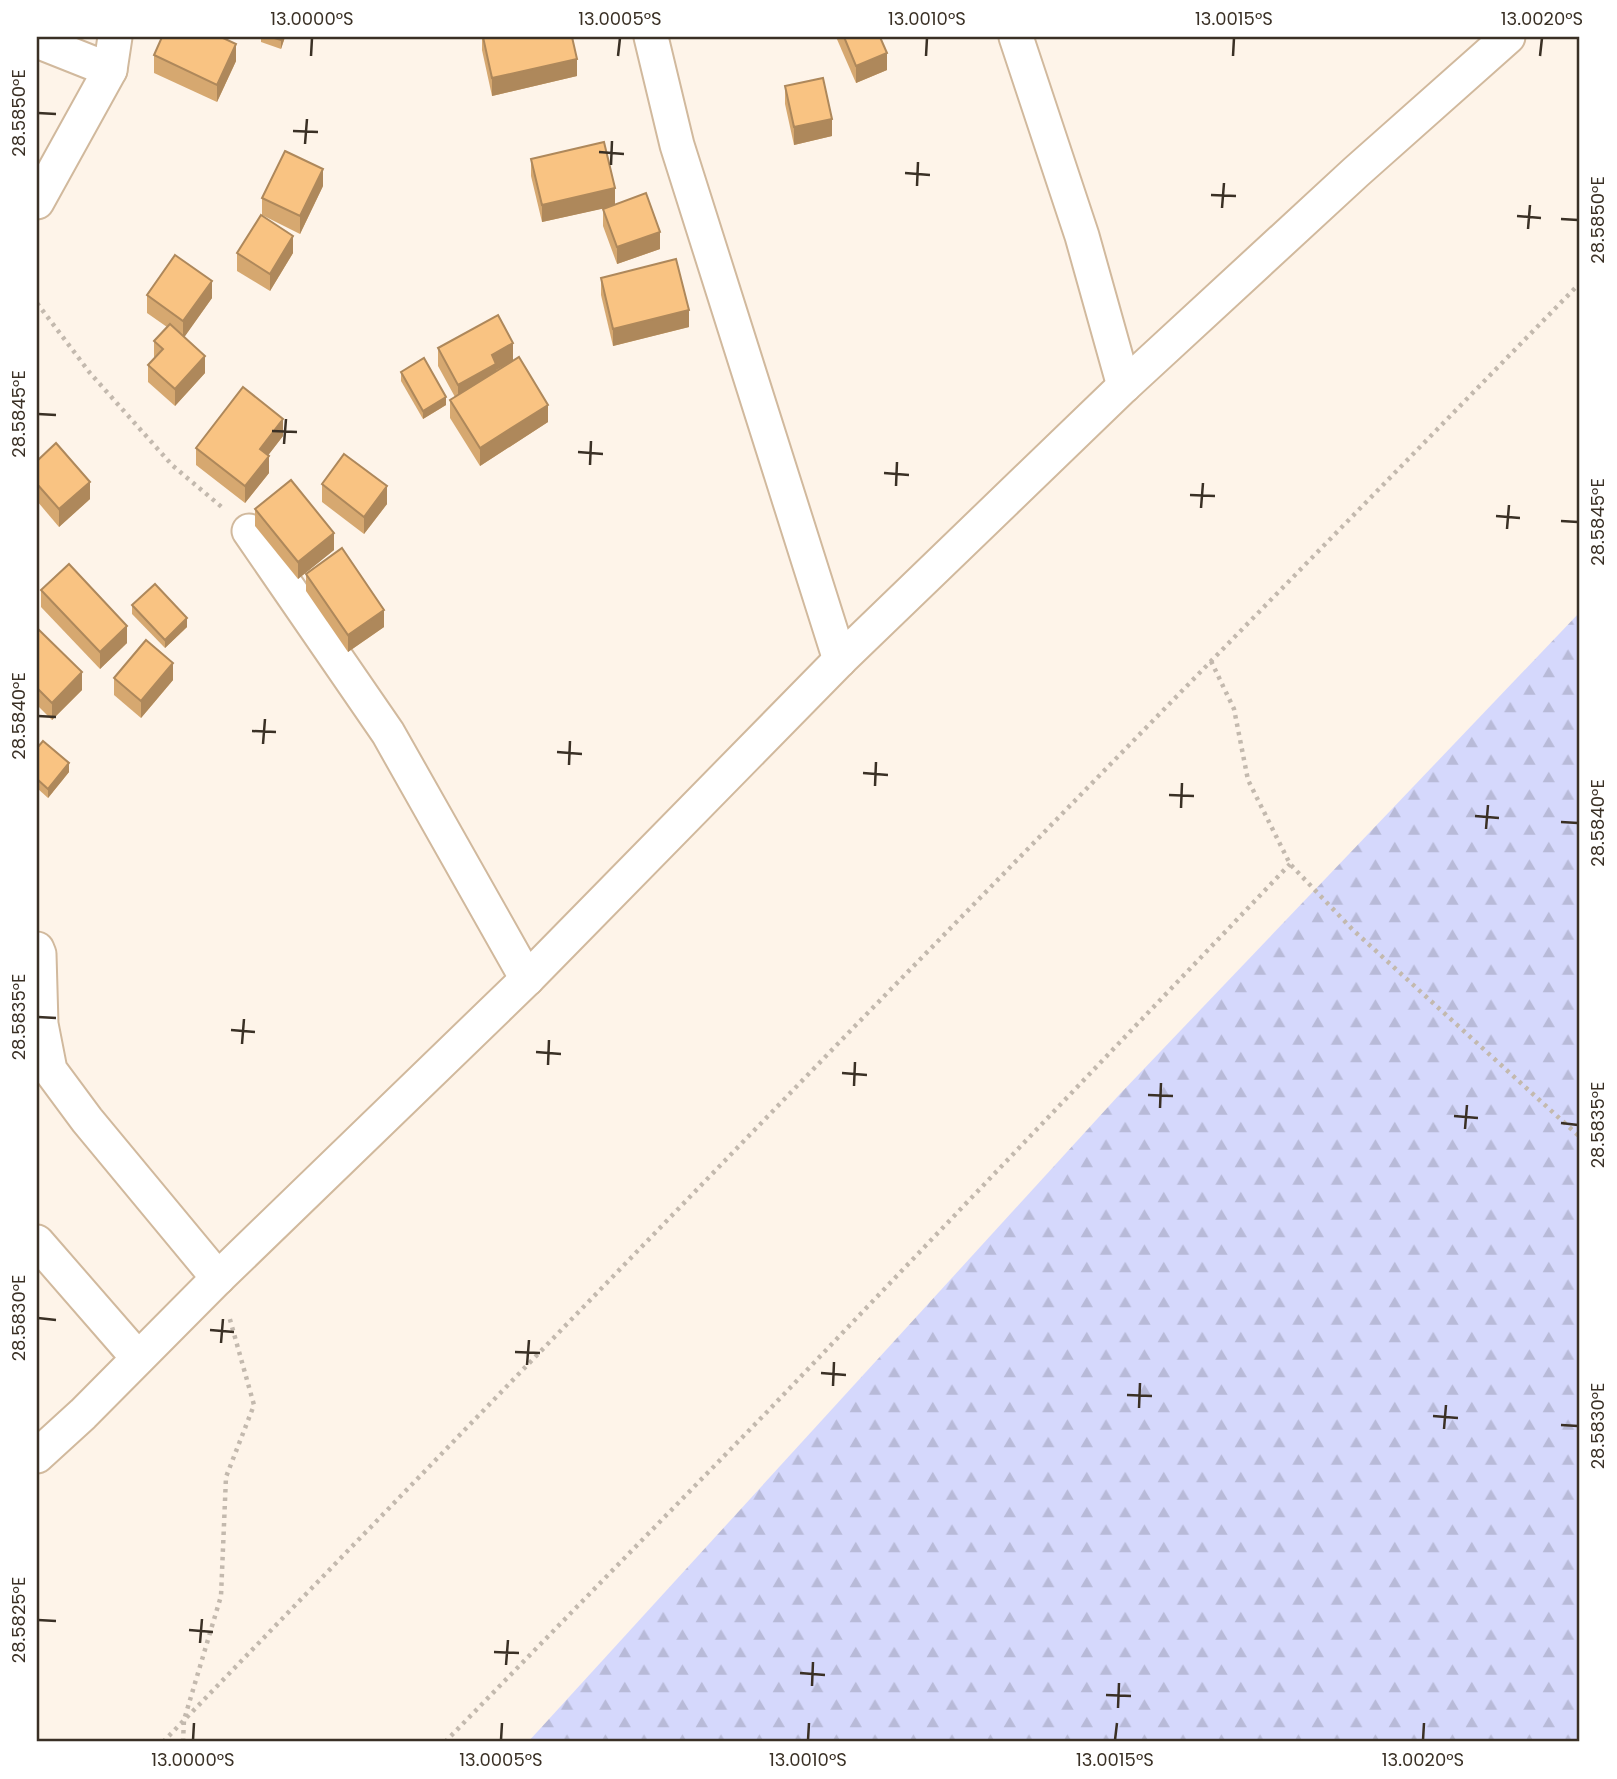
<svg xmlns="http://www.w3.org/2000/svg" width="1617" height="1779" viewBox="0 0 1617 1779" font-family="Poppins,sans-serif">
<defs>
<pattern id="forest-firs" width="22" height="20" patternUnits="userSpaceOnUse" patternTransform="scale(1.75)"><rect width="22" height="20" fill="#d5d8fc"/><path d="M5 1l3.5 6h-7zM16 11l3.5 6h-7z" fill="#b8bad8"/></pattern>
</defs>
<rect width="100%" height="100%" fill="#fef4e9"/>
<polygon fill="url(#forest-firs)" points="1580,612 1580,1742 528,1742 1119,1095"/>
<g fill="none" stroke-linecap="round" stroke-linejoin="round">
<defs>
<g id="minor">
<polyline points="651,37 677,145 840,660"/>
<polyline points="1016,37 1082,236 1124,386"/>
<polyline points="37,41 110,70"/>
<polyline points="37,202 110,70 115,37"/>
<polyline points="249,531 388,733 527,979"/>
<polyline points="37,949 39,954 41,1024 50,1070 87,1120 218,1278"/>
<polyline points="37,1242 138,1358"/>
<polyline points="37,1456 83,1414 218,1278 527,979 840,660 1124,386 1356,172 1508,37"/>
</g>
</defs>
<use href="#minor" stroke="#d1b99d" stroke-width="37"/>
<g stroke="#c3b9ae" stroke-width="4.5" stroke-dasharray="3.5 5" stroke-linecap="butt">
<polyline points="37,303 90,373 172,465 224,509"/>
<polyline points="1211,661 1234,709 1248,780 1290,864 1353,930 1580,1137"/>
<polyline points="163,1742 856,1025 1580,283"/>
<polyline points="183,1742 184,1720 221,1596 226,1477 254,1405 229,1316"/>
<polyline points="445,1742 766,1413 1290,864"/>
</g>
<use href="#minor" stroke="#fff" stroke-width="33"/>
</g>
<g fill="#d6a870">
<polygon points="261,37 285,37 281,49 261,42"/>
<polygon points="482,37 572,37 577,76 492,96 482,50"/>
<polygon points="836,37 880,37 887,70 856,83"/>
<polygon points="154,55 236,61 217,102 154,73"/>
<polygon points="785,86 832,136 794,145 785,104"/>
<polygon points="531,159 615,205 660,249 617,264 603,226 603,209 609,207 542,222 531,176"/>
<polygon points="323,186 300,234 262,215 262,198"/>
<polygon points="237,253 293,253 270,291 237,271"/>
<polygon points="601,278 689,327 613,346 601,295"/>
<polygon points="147,295 212,298 184,337 205,373 175,406 148,382 148,365 154,358 154,341 167,327 147,313"/>
<polygon points="438,348 513,360 548,422 480,466 450,418 450,400 455,397 438,366"/>
<polygon points="401,372 446,405 423,419 401,381"/>
<polygon points="283,436 268,455 269,473 245,503 196,465 196,448"/>
<polygon points="37,461 90,499 59,527 37,501"/>
<polygon points="322,484 387,504 364,534 322,502"/>
<polygon points="255,509 334,550 298,579 255,526"/>
<polygon points="306,574 384,627 348,652 306,591"/>
<polygon points="41,590 127,643 100,669 41,607"/>
<polygon points="132,605 187,627 165,648 132,614"/>
<polygon points="37,628 82,690 52,720 37,705"/>
<polygon points="114,678 173,680 141,718 114,695"/>
<polygon points="37,748 69,772 48,798 37,788"/>
</g>
<g fill="#ae885b">
<polygon points="282,37 285,37 281,49 281,40"/>
<polygon points="236,44 236,61 217,102 217,85"/>
<polygon points="887,53 887,70 856,83 856,66"/>
<polygon points="577,59 577,76 492,96 492,78"/>
<polygon points="832,119 832,136 794,145 794,127"/>
<polygon points="323,169 323,186 300,234 300,216"/>
<polygon points="615,188 615,206 542,222 542,205"/>
<polygon points="660,232 660,249 617,264 617,247"/>
<polygon points="293,236 293,253 270,291 270,274"/>
<polygon points="212,281 212,298 183,339 183,321"/>
<polygon points="689,310 689,327 613,346 613,329"/>
<polygon points="513,343 513,361 496,370 496,381 458,402 458,385 492,355"/>
<polygon points="205,356 205,373 175,406 175,389"/>
<polygon points="446,397 446,405 423,419 423,411"/>
<polygon points="548,405 548,422 480,466 480,448"/>
<polygon points="283,419 283,436 260,466 260,449"/>
<polygon points="269,456 269,473 245,503 245,486"/>
<polygon points="90,482 90,499 59,527 59,509"/>
<polygon points="387,486 387,504 364,534 364,517"/>
<polygon points="334,533 334,550 298,579 298,562"/>
<polygon points="384,610 384,627 348,652 348,635"/>
<polygon points="187,618 187,627 165,648 165,640"/>
<polygon points="127,626 127,643 100,669 100,652"/>
<polygon points="173,663 173,680 141,718 141,701"/>
<polygon points="82,672 82,690 52,720 52,703"/>
<polygon points="69,763 69,772 48,798 48,789"/>
</g>
<g fill="#f9c382" stroke="#ae885b" stroke-width="2">
<polygon points="162,37 221,37 236,44 217,85 154,55"/>
<polygon points="271,37 282,37 281,40"/>
<polygon points="483,37 572,37 577,59 492,78"/>
<polygon points="844,37 880,37 887,53 856,66"/>
<polygon points="823,78 832,119 794,127 785,86"/>
<polygon points="604,142 615,188 542,205 531,159"/>
<polygon points="285,151 323,169 300,216 262,198"/>
<polygon points="646,193 660,232 617,247 603,209"/>
<polygon points="261,215 293,236 270,274 237,253"/>
<polygon points="175,255 212,281 183,321 147,295"/>
<polygon points="676,259 689,310 613,329 601,278"/>
<polygon points="498,315 513,343 492,355 496,364 458,385 438,348"/>
<polygon points="170,324 205,356 175,389 148,365 163,349 154,341"/>
<polygon points="519,357 548,405 480,448 450,400"/>
<polygon points="424,358 446,397 423,411 401,372"/>
<polygon points="243,387 283,419 260,449 269,456 245,486 196,448"/>
<polygon points="56,443 90,482 59,509 37,484 37,461"/>
<polygon points="344,454 387,486 364,517 322,484"/>
<polygon points="291,480 334,533 298,562 255,509"/>
<polygon points="342,548 384,610 348,635 306,574"/>
<polygon points="69,564 127,626 100,652 41,590"/>
<polygon points="155,584 187,618 165,640 132,605"/>
<polygon points="37,628 82,672 52,703 37,688"/>
<polygon points="146,640 173,663 141,701 114,678"/>
<polygon points="43,741 69,763 48,789 37,779 37,748"/>
</g>
<path fill="none" stroke="#3a3025" stroke-width="2.5" d="M 311,56 L 312,38M 618,56 L 620,38M 926,56 L 927,38M 1233,56 L 1234,38M 1540,56 L 1542,38M 38,113 L 56,114M 293,131 L 318,132M 305,144 L 307,119M 599,152 L 624,154M 611,165 L 612,141M 905,173 L 930,175M 917,186 L 918,162M 1211,195 L 1236,196M 1222,208 L 1224,183M 1517,216 L 1541,218M 1561,219 L 1578,220M 1528,229 L 1530,205M 38,414 L 56,415M 272,431 L 297,432M 284,444 L 286,419M 578,452 L 603,454M 590,465 L 591,441M 884,473 L 909,475M 896,486 L 897,462M 1190,495 L 1215,496M 1201,508 L 1203,483M 1496,516 L 1520,518M 1561,521 L 1578,522M 1507,529 L 1509,505M 38,716 L 56,717M 252,731 L 276,732M 263,744 L 265,719M 557,752 L 582,754M 569,765 L 570,741M 863,773 L 888,775M 875,786 L 876,762M 1169,795 L 1194,796M 1181,808 L 1182,783M 1475,816 L 1499,818M 1561,822 L 1578,823M 1486,829 L 1488,805M 38,1017 L 56,1018M 231,1030 L 255,1032M 242,1044 L 244,1019M 536,1052 L 561,1054M 548,1065 L 549,1040M 842,1073 L 867,1075M 854,1086 L 855,1062M 1148,1095 L 1173,1096M 1160,1108 L 1161,1083M 1454,1116 L 1478,1118M 1561,1123 L 1578,1125M 1465,1129 L 1467,1105M 38,1318 L 56,1320M 210,1330 L 234,1332M 221,1343 L 223,1319M 515,1352 L 540,1353M 527,1365 L 529,1340M 821,1373 L 846,1375M 833,1386 L 834,1362M 1127,1395 L 1152,1396M 1139,1408 L 1140,1383M 1433,1416 L 1458,1418M 1561,1425 L 1578,1426M 1444,1429 L 1446,1405M 38,1620 L 56,1621M 189,1630 L 213,1632M 200,1643 L 202,1619M 494,1652 L 519,1653M 506,1665 L 508,1640M 800,1673 L 825,1675M 812,1686 L 813,1662M 1106,1695 L 1131,1696M 1118,1708 L 1119,1683M 193,1740 L 194,1723M 501,1740 L 502,1723M 808,1740 L 809,1723M 1115,1740 L 1117,1723M 1423,1740 L 1424,1723"/>
<rect width="1617" height="1779" fill="none" stroke="#ffffff" stroke-width="77"/>
<rect x="38" y="38" width="1540" height="1702" fill="none" stroke="#3a3025" stroke-width="2.5"/>
<g font-size="18" text-anchor="middle" fill="#3a3025">
<text x="312" y="25">13.0000°S</text>
<text x="620" y="25">13.0005°S</text>
<text x="927" y="25">13.0010°S</text>
<text x="1234" y="25">13.0015°S</text>
<text x="1542" y="25">13.0020°S</text>
<text transform="translate(19 113) rotate(-90)" y="6">28.5850°E</text>
<text transform="translate(1598 220) rotate(-90)" y="6">28.5850°E</text>
<text transform="translate(19 414) rotate(-90)" y="6">28.5845°E</text>
<text transform="translate(1598 522) rotate(-90)" y="6">28.5845°E</text>
<text transform="translate(19 716) rotate(-90)" y="6">28.5840°E</text>
<text transform="translate(1598 823) rotate(-90)" y="6">28.5840°E</text>
<text transform="translate(19 1017) rotate(-90)" y="6">28.5835°E</text>
<text transform="translate(1598 1125) rotate(-90)" y="6">28.5835°E</text>
<text transform="translate(19 1318) rotate(-90)" y="6">28.5830°E</text>
<text transform="translate(1598 1426) rotate(-90)" y="6">28.5830°E</text>
<text transform="translate(19 1620) rotate(-90)" y="6">28.5825°E</text>
<text x="193" y="1766">13.0000°S</text>
<text x="501" y="1766">13.0005°S</text>
<text x="808" y="1766">13.0010°S</text>
<text x="1115" y="1766">13.0015°S</text>
<text x="1423" y="1766">13.0020°S</text>
</g>
</svg>
